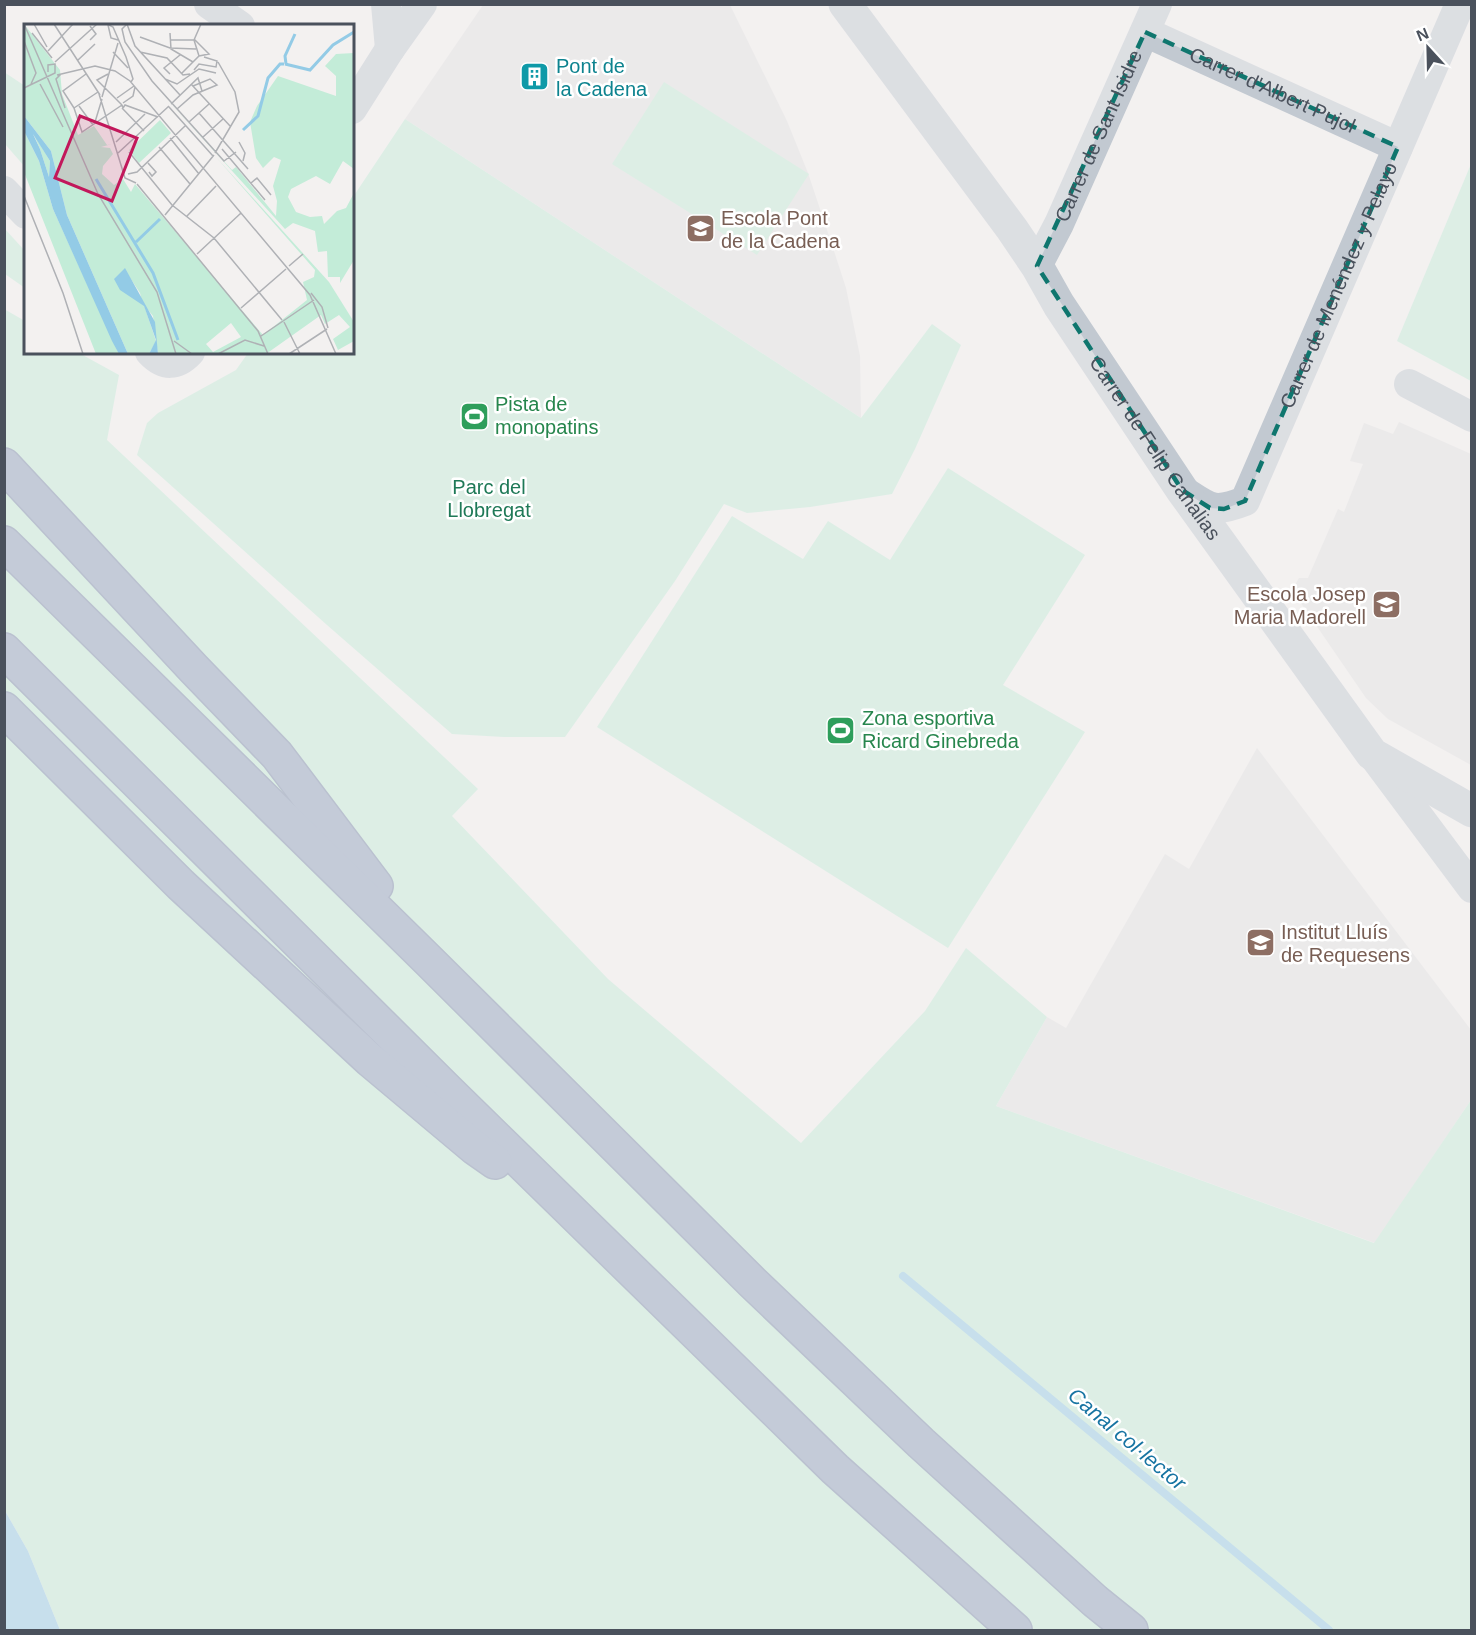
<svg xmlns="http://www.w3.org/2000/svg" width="1476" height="1635" viewBox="0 0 1476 1635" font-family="Helvetica,sans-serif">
<rect width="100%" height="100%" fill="#f3f1f0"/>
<g fill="#e3e2e2">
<polygon points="483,5 730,5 787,121 808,173 834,251 846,288 860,356 861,418 405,119"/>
<polygon points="1399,422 1471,454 1471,765 1388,719 1366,698 1292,590 1299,578 1308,578 1338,509 1344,512 1363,464 1350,461 1364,423 1393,434"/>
<polygon points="1257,748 1471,1030 1471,1100 1375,1243 996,1106 1047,1017 1066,1028 1165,854 1189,869"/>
</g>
<g fill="#c3ecd8">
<polygon points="4,72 25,86 25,167 5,144"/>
<polygon points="664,82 809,174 757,255 612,164"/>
<polygon points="405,119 861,418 932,324 961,345 915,449 892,494 810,507 747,513 724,504 675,581 565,737 504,737 452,734 327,625 137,455 147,423 158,413 236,370 248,353 352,352 353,197"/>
<polygon points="1471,164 1471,381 1397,341"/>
<polygon points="4,228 25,251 25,288 5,274"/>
<polygon points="4,309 25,321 26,352 79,353 119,375 107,440 478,789 452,816 608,979 801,1143 925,1011 966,948 1047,1017 996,1106 1374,1243 1471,1100 1471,1630 60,1630 28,1551 4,1509"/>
<polygon points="948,468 1085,555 1003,685 1085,732 948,948 597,727 732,516 803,559 828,521 890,560"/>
</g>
<polygon fill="#93cbe6" points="4,1509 28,1551 60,1630 5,1630"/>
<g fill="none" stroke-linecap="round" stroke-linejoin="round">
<polyline stroke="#93cbe6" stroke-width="8" points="903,1276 1329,1630"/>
<defs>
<g id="motorway">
<polyline points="4,465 194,669 277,755 376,886"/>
<polyline points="4,543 429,961 752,1282 921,1443 1095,1601 1131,1630"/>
<polyline points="4,650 447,1090 835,1469 1015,1630"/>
<polyline points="4,709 181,885 370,1060 475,1148 495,1162"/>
</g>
</defs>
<use href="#motorway" stroke="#7788a7" stroke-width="36"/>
<g stroke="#c2c9d1" stroke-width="30">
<polyline points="209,4 240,26"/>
<polyline points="386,4 390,49"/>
<path id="s1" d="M 1145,32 L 1398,147"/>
<polyline points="352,109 390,49 422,4"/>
<polyline points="4,191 26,214"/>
<path id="s2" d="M 1037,266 L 1059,224 L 1157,4"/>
<path d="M 150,352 C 164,367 177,366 190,352"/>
<polyline points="1409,384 1472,417"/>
<path id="s3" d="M 1182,490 C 1210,508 1212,514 1245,501 L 1460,4"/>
<polyline points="1372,754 1472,888"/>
</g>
<path stroke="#c2c9d1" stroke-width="33" id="s4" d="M 845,4 L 1012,229 L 1037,266 L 1059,305 L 1182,490 L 1372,754 L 1472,811"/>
<use href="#motorway" stroke="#8c9dbb" stroke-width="33"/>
</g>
<path d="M0 0H1476V1635H0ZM 1145,32 L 1398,147 L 1245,501 L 1224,509 L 1210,508 L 1182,490 L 1037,266 Z" fill="#f3f1f0" fill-opacity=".55" fill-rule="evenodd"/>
<path fill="none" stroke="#0f766e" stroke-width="4.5" stroke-dasharray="12 8" stroke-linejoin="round" d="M 1145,32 L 1398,147 L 1245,501 L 1224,509 L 1210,508 L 1182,490 L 1037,266 Z"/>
<defs>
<symbol id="building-square" viewBox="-11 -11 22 22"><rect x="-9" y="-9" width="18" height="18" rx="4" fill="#0f9aa8" stroke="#fff"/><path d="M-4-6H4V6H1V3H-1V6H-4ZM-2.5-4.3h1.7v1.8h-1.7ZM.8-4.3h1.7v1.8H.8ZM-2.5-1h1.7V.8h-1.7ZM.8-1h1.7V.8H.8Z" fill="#fff"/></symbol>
<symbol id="school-square" viewBox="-11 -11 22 22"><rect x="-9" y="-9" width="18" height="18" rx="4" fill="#8d6e63" stroke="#fff"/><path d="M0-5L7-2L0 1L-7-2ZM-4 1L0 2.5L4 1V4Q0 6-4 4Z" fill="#fff"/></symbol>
<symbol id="stadium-square" viewBox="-11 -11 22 22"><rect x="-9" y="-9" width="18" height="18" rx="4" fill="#2e9e5b" stroke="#fff"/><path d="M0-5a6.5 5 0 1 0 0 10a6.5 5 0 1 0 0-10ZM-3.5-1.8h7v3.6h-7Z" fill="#fff"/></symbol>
</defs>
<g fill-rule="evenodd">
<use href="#building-square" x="518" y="60" width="33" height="33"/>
<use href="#school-square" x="684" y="212" width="33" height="33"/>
<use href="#stadium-square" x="458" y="400" width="33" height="33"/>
<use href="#school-square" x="1370" y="588" width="33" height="33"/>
<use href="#stadium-square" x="824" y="714" width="33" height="33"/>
<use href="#school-square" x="1244" y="926" width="33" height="33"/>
</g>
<g text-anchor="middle" stroke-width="5" stroke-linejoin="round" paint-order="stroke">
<g font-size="20" fill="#0d838f" stroke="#fff" text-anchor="start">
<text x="556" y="73">Pont de<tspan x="556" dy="23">la Cadena</tspan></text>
</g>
<g font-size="20" fill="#4a515c" stroke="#fff">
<text dy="7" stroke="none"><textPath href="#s1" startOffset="140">Carrer d'Albert Pujol</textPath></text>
<text dy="7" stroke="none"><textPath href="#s2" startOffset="144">Carrer de Sant Isidre</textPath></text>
<text dy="7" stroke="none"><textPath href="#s3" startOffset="304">Carrer de Menéndez y Pelayo</textPath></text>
<text dy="7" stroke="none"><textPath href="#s4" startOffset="542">Carrer de Felip Canalias</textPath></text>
</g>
<g font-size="20" fill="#785e54" stroke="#fff" text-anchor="start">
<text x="721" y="225">Escola Pont<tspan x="721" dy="23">de la Cadena</tspan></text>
<text x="1366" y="601" text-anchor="end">Escola Josep<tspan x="1366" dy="23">Maria Madorell</tspan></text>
<text x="1281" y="939">Institut Lluís<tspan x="1281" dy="23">de Requesens</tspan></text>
</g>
<g font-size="20" fill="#27864d" stroke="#fff" text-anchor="start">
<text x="495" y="411">Pista de<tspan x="495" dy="23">monopatins</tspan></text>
<text x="862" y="725">Zona esportiva<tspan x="862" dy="23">Ricard Ginebreda</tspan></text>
</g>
<g font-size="20" fill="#1f7957" stroke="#fff">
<text x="489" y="494">Parc del<tspan x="489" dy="23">Llobregat</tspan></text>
</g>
<g font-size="21" font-style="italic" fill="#1774a2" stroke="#fff">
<text transform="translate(1127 1439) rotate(40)" y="7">Canal col·lector</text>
</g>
</g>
<g transform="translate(24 24)">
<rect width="330" height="330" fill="#f3f1f0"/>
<path d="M 0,0 L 36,46 L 38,70 L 54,111 L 70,102 L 83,121 L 88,120 L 77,123 L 86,124 L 89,130 L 79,142 L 78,150 L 90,161 L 99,155 L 107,168 L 111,160 L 239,311 L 283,276 L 279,258 L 290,253 L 291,246 L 191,132 L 305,258 L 330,298 L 330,317 L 314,326 L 309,315 L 326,303 L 315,291 L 301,300 L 297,291 L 242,330 L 134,330 L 129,292 L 120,281 L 132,317 L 125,330 L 104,330 L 43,191 L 27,127 L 0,92 ZM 101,246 L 116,269 L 119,281 L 92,256 ZM 207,299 L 217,313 L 189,328 L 182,320 ZM 330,29 L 330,145 L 319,137 L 306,160 L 292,152 L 267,165 L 264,173 L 272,188 L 286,193 L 298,192 L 300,200 L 313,187 L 322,184 L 330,169 L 330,236 L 316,259 L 316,253 L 304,253 L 303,227 L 294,228 L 291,207 L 269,199 L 261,205 L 139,71 L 208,146 L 212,143 L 252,192 L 253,177 L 249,162 L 257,136 L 250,133 L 239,144 L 232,134 L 226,98 L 233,82 L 254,52 L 312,72 L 312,52 L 301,42 L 312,30 ZM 136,96 L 147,109 L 115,139 L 105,126 ZM 0,107 L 15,137 L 29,185 L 95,330 L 72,330 L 0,148 ZM 9,109 L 26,137 L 25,153 L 16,125 Z" fill="#c3ecd8" fill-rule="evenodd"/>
<path d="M 0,92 L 27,127 L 43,191 L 104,330 L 95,330 L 88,317 L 29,185 L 15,137 L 0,107 ZM 9,110 L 26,137 L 25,153 L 16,125 ZM 101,244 L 131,298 L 134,330 L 125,330 L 132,316 L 120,282 L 96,266 L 90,255 Z" fill="#93cbe6" fill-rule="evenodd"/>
<path fill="none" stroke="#93cbe6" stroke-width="3" d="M 261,40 L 286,46 L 309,21 L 330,8M 262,40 L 261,32 L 271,10M 219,106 L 234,92 L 244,54 L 256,40 L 260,40M 72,155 L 129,249 L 154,316M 112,218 L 136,195"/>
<path fill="none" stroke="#afb1b5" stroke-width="1.5" d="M 0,0 L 74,170 L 133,268 L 152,330M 10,0 L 23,23M 30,0 L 76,71M 83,0 L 89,3 L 102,33 L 109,55 L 107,58M 103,0 L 98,5 L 101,18 L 128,57 L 200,137 L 212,128M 103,0 L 111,22 L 156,71M 84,1 L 87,14 L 94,16M 66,2 L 72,10 L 66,16M 8,9 L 28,34M 146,9 L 147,25 L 169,38M 116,13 L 146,24 L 172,25M 146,16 L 170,16M 0,17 L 12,49 L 7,60M 24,27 L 49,0M 89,28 L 104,44M 116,28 L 143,34 L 159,51 L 166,50M 175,32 L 170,16 L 177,0M 54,36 L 71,20M 31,38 L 73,0M 170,46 L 175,40 L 192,43 L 193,37 L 180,33M 37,50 L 32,55 L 41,84M 84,50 L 73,56 L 98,81M 146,50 L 140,44 L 156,31M 157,50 L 175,32 L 185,30 L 170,15M 33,51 L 71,42 L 91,47 L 106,57 L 286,271 L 312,330M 141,55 L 153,60 L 175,45 L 192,49M 16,60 L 39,103M 167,60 L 207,103M 0,64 L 31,49 L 31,40 L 24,41 L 24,48M 75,70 L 101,154 L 112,159M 78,73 L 94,19M 93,74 L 110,62M 99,79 L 109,72 L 111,63M 147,80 L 174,54 L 178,67M 98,81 L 99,84 L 101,81 L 134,93M 55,82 L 69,101M 145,83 L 189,132M 50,84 L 58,108 L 98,81M 50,84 L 39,67 L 62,50M 50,84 L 74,68M 98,84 L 120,107M 153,85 L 169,71 L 193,61 L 186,55 L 169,62M 175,89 L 224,145M 71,98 L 78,75M 165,98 L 185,80M 179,113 L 199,95M 146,114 L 175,150M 92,118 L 121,90M 215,118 L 221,129 L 219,137M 135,123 L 166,160M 198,125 L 241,176M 105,128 L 148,181 L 190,214 L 258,296M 94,129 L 145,82M 191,129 L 215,88 L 211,68 L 194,38M 124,139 L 132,148 L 128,152 L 125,148M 104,150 L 113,148 L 161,102M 227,159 L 233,154 L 247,171M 113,160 L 234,307 L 244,330M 0,172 L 39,269 L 59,330M 141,191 L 190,131M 163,192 L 192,162M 173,230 L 217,189M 265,242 L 279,230M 287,269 L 298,283 L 304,304M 217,284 L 262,245M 260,298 L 276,330M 237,312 L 290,276M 150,317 L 168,330M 194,330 L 221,316 L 240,322M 265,330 L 303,305"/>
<path fill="#c2185b" fill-opacity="0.15" stroke="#c2185b" stroke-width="3" d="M 56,92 L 113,114 L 88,177 L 31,154 Z"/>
<rect width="330" height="330" fill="none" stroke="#4a515c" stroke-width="3"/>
</g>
<rect width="1476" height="1635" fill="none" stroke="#4a515c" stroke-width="12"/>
<g transform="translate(1428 48) rotate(338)" stroke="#ffffff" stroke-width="4.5" paint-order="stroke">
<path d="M0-4.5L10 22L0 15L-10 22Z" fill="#4a515c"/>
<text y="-9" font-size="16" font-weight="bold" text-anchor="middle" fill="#4a515c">N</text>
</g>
</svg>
